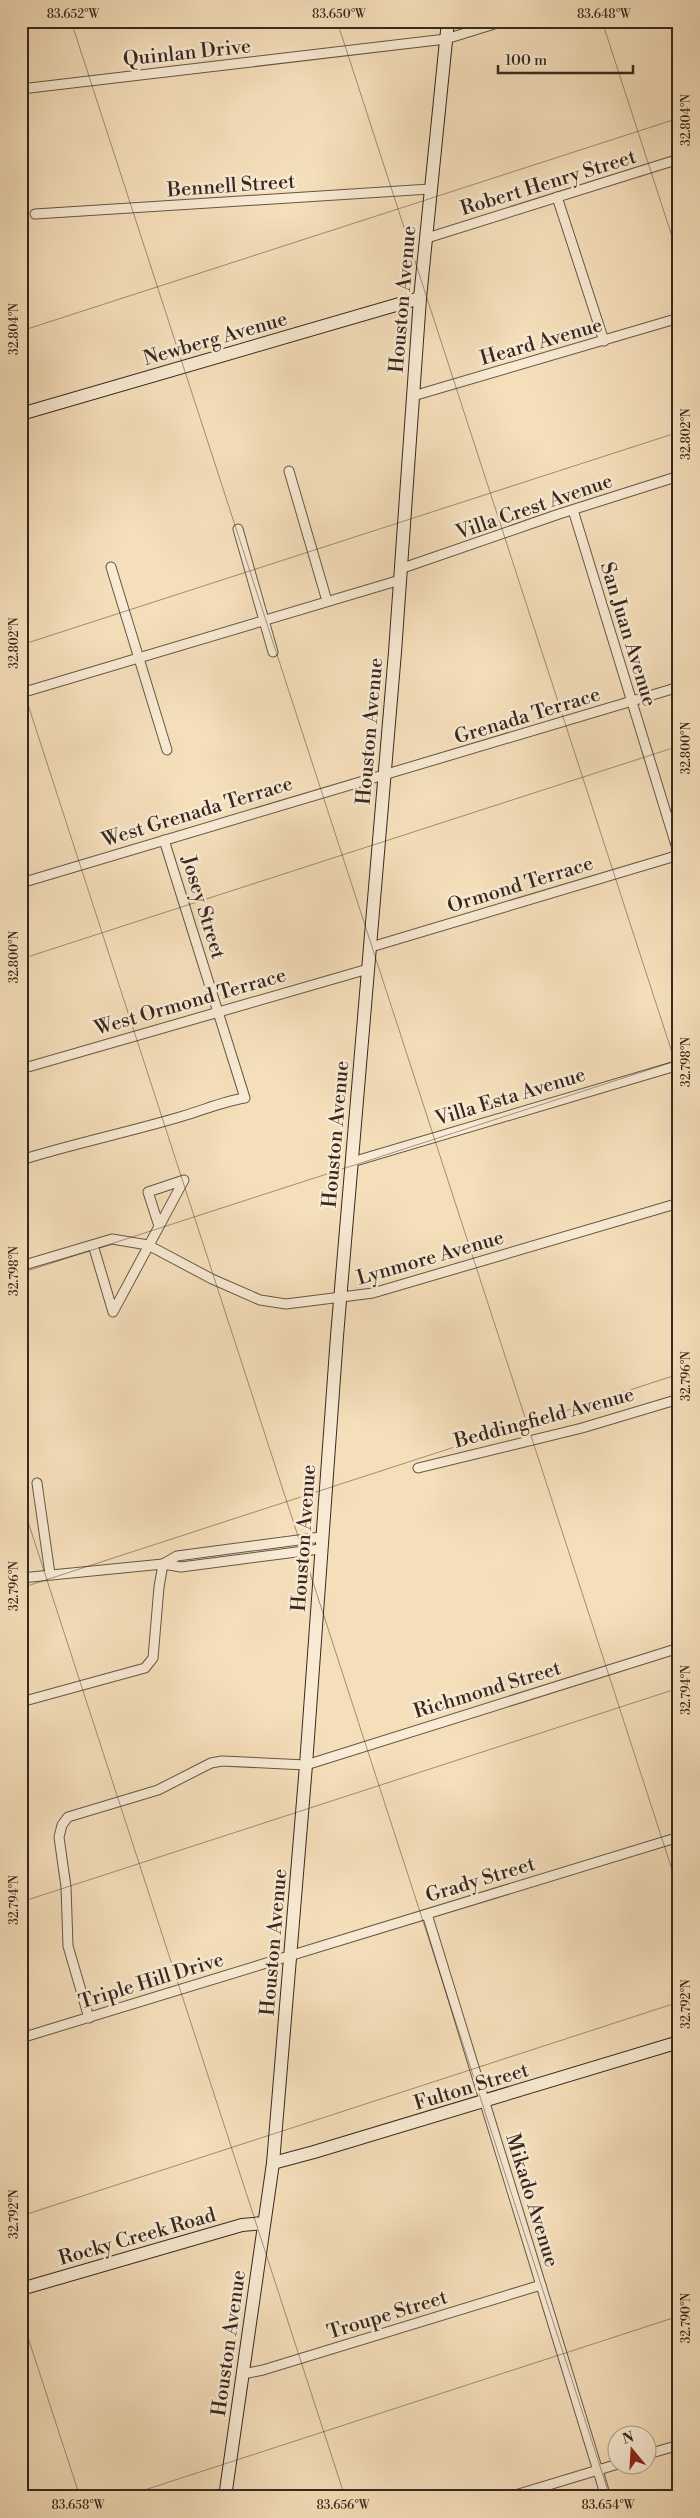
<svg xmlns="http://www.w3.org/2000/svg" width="700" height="2518" viewBox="0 0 700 2518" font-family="'Libre Bodoni',serif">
<rect width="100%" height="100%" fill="#f5dfbb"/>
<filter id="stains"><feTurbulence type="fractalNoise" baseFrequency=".004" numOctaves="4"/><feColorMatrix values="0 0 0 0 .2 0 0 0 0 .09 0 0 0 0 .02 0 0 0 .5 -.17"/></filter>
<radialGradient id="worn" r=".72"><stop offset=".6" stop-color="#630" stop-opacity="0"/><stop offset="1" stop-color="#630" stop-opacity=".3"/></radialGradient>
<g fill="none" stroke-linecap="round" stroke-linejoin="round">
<defs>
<g id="street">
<polyline points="21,89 446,39 504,21"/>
<polyline points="557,197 604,341"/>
<polyline points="35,214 430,189"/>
<polyline points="427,238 679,159"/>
<polyline points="413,396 679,318"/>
<polyline points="289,471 327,601"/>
<polyline points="573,510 679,855"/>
<polyline points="238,529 273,652"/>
<polyline points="111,567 167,750"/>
<polyline points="400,569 559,514 679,476"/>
<polyline points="21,693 400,580"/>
<polyline points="21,883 679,687"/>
<polyline points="371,947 679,855"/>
<polyline points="21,1069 368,969"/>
<path d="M 21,1160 C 75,1143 130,1132 183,1116 C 204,1110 224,1101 245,1098 L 164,840"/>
<polyline points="352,1162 679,1065"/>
<polyline points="93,1245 113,1312 184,1180 148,1192 159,1226"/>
<polyline points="21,1266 112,1239 148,1245 212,1279 260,1300 286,1304 373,1293 679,1203"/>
<polyline points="418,1468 582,1428 679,1399"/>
<polyline points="37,1483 50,1574"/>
<polyline points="163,1564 177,1556 321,1537"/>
<polyline points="21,1578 163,1564 181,1567 320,1549"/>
<polyline points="21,1702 145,1668 153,1658 159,1587 163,1564"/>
<polyline points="427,1914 606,2497"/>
<polyline points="89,2018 68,1946 66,1887 59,1837 62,1825 68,1817 158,1790 211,1763 222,1761 306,1765 679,1648"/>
<polyline points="21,2038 679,1837"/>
<polyline points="243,2374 263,2370 541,2285"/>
<polyline points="648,2454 679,2445"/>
<polyline points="509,2497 618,2464"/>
</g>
<g id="secondary">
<polyline points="21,414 420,298"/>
<polyline points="273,2163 314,2152 679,2042"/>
<polyline points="21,2289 242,2225 263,2223"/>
<polyline points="225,2497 273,2163 306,1765 337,1336 395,652 420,298 448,21"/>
</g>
</defs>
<use href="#street" stroke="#665647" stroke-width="11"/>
<use href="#secondary" stroke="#372820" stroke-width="14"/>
<use href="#street" stroke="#f8ead3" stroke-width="9"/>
<use href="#secondary" stroke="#f8ead3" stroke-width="12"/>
</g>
<path fill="none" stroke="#372820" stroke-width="1" stroke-opacity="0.45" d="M 71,21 L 679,1891M 337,21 L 679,1074M 602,21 L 679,258M 21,331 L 679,118M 21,645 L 679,432M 21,683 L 610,2497M 21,959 L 679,746M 21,1273 L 679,1060M 21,1500 L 345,2497M 21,1588 L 679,1374M 21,1902 L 679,1688M 21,2216 L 679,2002M 21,2316 L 80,2497M 123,2497 L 679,2316"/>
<g text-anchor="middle" stroke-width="5" stroke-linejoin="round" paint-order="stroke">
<g font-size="20" fill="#372820" stroke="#f8ead3">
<text transform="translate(187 52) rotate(-6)" y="7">Quinlan Drive</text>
<text transform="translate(548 182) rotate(-17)" y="7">Robert Henry Street</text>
<text transform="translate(231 185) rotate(-4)" y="7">Bennell Street</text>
<text transform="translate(402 299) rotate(-85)" y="7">Houston Avenue</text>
<text transform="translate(215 338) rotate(-16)" y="7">Newberg Avenue</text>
<text transform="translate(541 341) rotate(-16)" y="7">Heard Avenue</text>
<text transform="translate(534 506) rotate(-19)" y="7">Villa Crest Avenue</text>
<text transform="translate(629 634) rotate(73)" y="7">San Juan Avenue</text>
<text transform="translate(527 715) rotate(-17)" y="7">Grenada Terrace</text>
<text transform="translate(369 731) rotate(-85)" y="7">Houston Avenue</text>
<text transform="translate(197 811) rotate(-17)" y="7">West Grenada Terrace</text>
<text transform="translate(520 884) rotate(-17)" y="7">Ormond Terrace</text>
<text transform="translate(204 907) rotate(73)" y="7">Josey Street</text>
<text transform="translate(190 1001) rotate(-16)" y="7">West Ormond Terrace</text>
<text transform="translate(510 1096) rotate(-17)" y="7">Villa Esta Avenue</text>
<text transform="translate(335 1134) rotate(-85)" y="7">Houston Avenue</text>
<text transform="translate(430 1257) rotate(-16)" y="7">Lynmore Avenue</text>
<text transform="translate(544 1417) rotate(-15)" y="7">Beddingfield Avenue</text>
<text transform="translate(303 1538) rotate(-86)" y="7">Houston Avenue</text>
<text transform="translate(487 1689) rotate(-17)" y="7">Richmond Street</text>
<text transform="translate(480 1879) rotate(-17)" y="7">Grady Street</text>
<text transform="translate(273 1942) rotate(-85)" y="7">Houston Avenue</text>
<text transform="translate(151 1980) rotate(-17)" y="7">Triple Hill Drive</text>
<text transform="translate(471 2086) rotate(-17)" y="7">Fulton Street</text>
<text transform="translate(533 2200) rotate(73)" y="7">Mikado Avenue</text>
<text transform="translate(137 2236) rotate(-16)" y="7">Rocky Creek Road</text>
<text transform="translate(387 2314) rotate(-17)" y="7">Troupe Street</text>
<text transform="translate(228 2343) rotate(-82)" y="7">Houston Avenue</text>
</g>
</g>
<rect width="700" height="2518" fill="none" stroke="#f5dfbb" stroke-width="55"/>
<g transform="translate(632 2450) rotate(342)"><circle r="24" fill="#f8ead3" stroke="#ab9c8b"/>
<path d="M0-4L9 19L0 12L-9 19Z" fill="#8f2418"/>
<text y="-8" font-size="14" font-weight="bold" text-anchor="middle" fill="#372820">N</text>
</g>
<path d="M498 65v8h135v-8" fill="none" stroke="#372820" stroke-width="2.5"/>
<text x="505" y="65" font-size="15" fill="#372820" stroke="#f8ead3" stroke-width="4" paint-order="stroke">100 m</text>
<rect x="28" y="28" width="644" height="2462" fill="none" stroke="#372820" stroke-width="2"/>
<g font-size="12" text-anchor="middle" fill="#372820">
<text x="73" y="18">83.652°W</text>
<text x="339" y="18">83.650°W</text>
<text x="604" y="18">83.648°W</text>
<text transform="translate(686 120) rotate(-90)" y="4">32.804°N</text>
<text transform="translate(14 329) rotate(-90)" y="4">32.804°N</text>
<text transform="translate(686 434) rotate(-90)" y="4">32.802°N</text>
<text transform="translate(14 643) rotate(-90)" y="4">32.802°N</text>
<text transform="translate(686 748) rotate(-90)" y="4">32.800°N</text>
<text transform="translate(14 957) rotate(-90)" y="4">32.800°N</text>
<text transform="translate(686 1062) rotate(-90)" y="4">32.798°N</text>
<text transform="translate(14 1271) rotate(-90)" y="4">32.798°N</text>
<text transform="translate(686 1376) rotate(-90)" y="4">32.796°N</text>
<text transform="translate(14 1586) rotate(-90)" y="4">32.796°N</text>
<text transform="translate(686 1690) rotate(-90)" y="4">32.794°N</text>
<text transform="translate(14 1900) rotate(-90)" y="4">32.794°N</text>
<text transform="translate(686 2004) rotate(-90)" y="4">32.792°N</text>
<text transform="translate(14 2214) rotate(-90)" y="4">32.792°N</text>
<text transform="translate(686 2318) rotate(-90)" y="4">32.790°N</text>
<text x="78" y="2509">83.658°W</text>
<text x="343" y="2509">83.656°W</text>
<text x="608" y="2509">83.654°W</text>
</g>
<rect width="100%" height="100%" filter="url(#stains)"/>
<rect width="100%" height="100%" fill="url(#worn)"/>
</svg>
